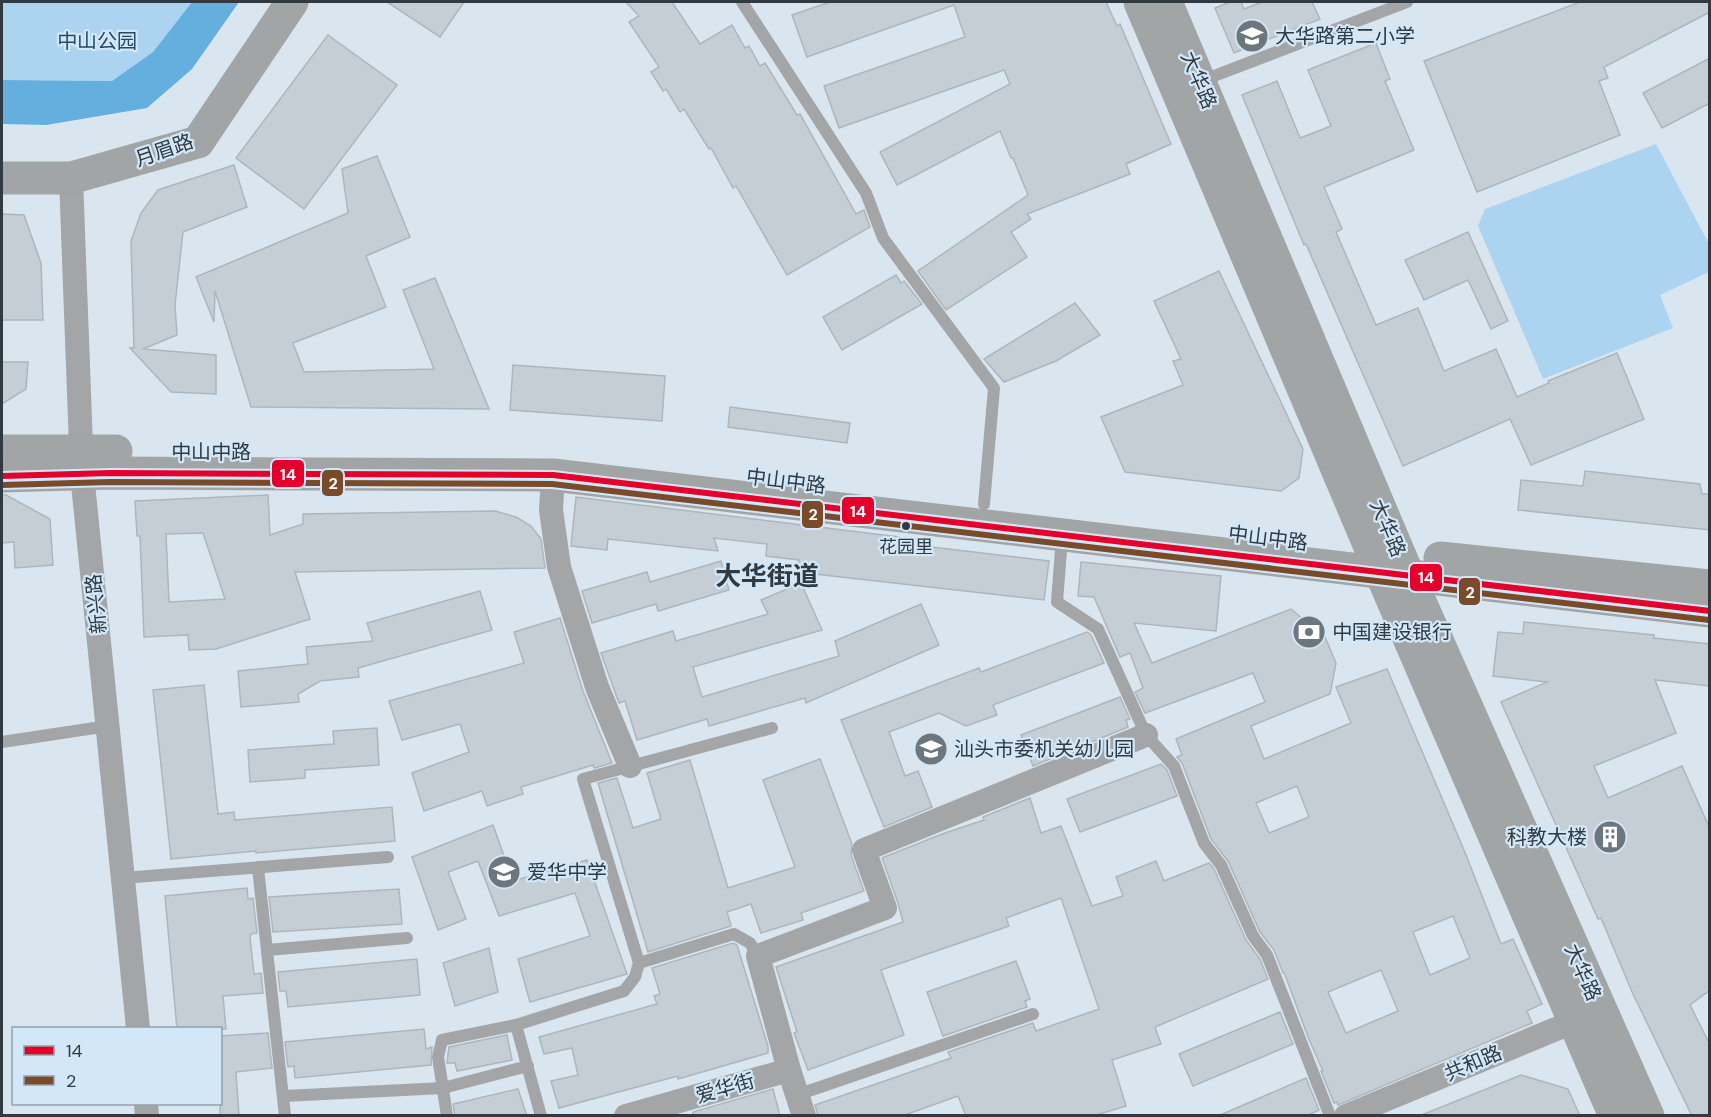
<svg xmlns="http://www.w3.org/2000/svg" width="1711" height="1117" viewBox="0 0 1711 1117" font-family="'DM Sans','Noto Sans SC',sans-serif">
<rect width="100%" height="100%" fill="#dae6ef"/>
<g fill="#acd4f1">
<polygon points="2,2 192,2 153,52 112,81 2,80"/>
<polygon points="1656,144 1709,244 1709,272 1660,295 1673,328 1543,379 1478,226 1485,209"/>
</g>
<polygon fill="#64afde" points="192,2 239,2 192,69 147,108 46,125 2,124 2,80 112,81 153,52"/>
<g fill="#c5ced5" stroke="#acb6bc" stroke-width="1.5" fill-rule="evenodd">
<polygon points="387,2 464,2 440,37"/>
<polygon points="626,2 672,2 700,44 732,25 745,48 749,46 760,66 765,63 797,115 800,114 856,214 864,210 870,227 787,275 736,186 733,188 711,148 709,149 684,109 680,112 666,89 663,91 651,72 659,67 629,22 639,16"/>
<polygon points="830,2 1106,2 1117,26 1120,24 1171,144 1126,164 1130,174 1027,214 1031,219 1011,232 1027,257 946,310 918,271 1028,195 1013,158 1011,158 1000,131 897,185 880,152 1010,84 1004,70 839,128 824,86 965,37 954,5 807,57 792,15"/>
<polygon points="1230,2 1241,2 1244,9 1262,2 1312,2 1320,19 1234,53 1215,8"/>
<polygon points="1580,2 1710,2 1710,12 1604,67 1608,78 1599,81 1620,135 1477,192 1424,61"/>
<polygon points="328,35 397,85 304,209 236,158"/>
<polygon points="1376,43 1390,79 1385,81 1414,150 1324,187 1342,229 1336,232 1376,325 1418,308 1444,371 1496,349 1517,397 1549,383 1548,381 1617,353 1644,419 1531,465 1510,419 1403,466 1306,244 1304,245 1242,95 1277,81 1300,138 1331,126 1308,70"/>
<polygon points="1710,58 1710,103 1662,128 1643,93"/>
<polygon points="377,156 410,237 366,256 386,307 293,343 304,372 434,369 403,290 435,278 489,409 251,407 215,291 214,322 196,277 348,213 342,169"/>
<polygon points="234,165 247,207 183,232 175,305 177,335 143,349 216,355 216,394 171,392 130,348 134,348 131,241 141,213 158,190"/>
<polygon points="2,214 24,215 41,263 43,320 2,320"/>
<polygon points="1468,232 1508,321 1491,329 1468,280 1424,300 1405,260"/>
<polygon points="1219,271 1303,449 1299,478 1281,491 1125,472 1101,417 1183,385 1173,361 1181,359 1154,301"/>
<polygon points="896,275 901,283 904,281 922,304 842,350 823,317"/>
<polygon points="1075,303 1100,335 1056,361 1004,382 984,359"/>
<polygon points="2,362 28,362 26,389 2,404"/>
<polygon points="513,365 665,376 662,421 510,410"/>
<polygon points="730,407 850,423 847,443 728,427"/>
<polygon points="1585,471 1700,484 1702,494 1710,494 1710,530 1518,510 1521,480 1583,486"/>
<polygon points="2,495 6,495 50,519 53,565 15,568 14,542 2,543"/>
<path d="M 268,495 L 270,535 L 303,524 L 303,514 L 495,511 L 516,517 L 531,526 L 541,539 L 545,568 L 295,572 L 310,619 L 216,649 L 189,650 L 188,635 L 144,637 L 140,536 L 137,536 L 135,501 ZM 203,533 L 225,599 L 169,602 L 166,534 Z"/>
<polygon points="576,497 899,537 898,543 1049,561 1044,600 797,572 799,560 766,556 767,544 714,538 718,551 608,539 607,550 571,546"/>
<polygon points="721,561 729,590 658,611 656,604 592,623 582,591 647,572 650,582"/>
<path d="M 1081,562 L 1221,576 L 1216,631 L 1134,623 L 1152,663 L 1291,609 L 1325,637 L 1336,663 L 1330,694 L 1251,726 L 1264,759 L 1351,723 L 1336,687 L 1387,669 L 1464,850 L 1501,944 L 1513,939 L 1542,1004 L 1527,1011 L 1532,1023 L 1338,1105 L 1337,1102 L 1334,1103 L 1321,1071 L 1323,1071 L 1308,1037 L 1284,972 L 1283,973 L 1274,950 L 1260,932 L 1228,861 L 1211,839 L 1182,763 L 1177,757 L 1182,755 L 1176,739 L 1265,702 L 1253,673 L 1145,713 L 1135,692 L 1143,688 L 1130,653 L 1120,657 L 1094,597 L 1078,596 ZM 1297,786 L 1309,817 L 1269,833 L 1256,803 ZM 1453,916 L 1470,958 L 1430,975 L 1413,932 ZM 1381,970 L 1398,1011 L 1346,1033 L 1328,992 Z"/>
<polygon points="801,583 822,630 693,667 702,697 839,656 835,641 921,604 939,645 806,703 805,698 709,726 707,719 637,740 625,701 619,703 601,653 673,631 676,641 768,614 761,600"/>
<polygon points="480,591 492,630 358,668 359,677 320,681 298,694 299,702 241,707 238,671 308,664 306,647 373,641 367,623"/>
<polygon points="560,618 583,691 612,763 594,768 593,765 521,787 523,794 487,806 482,791 424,811 412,773 469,752 460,724 402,740 389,701 524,663 514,632"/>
<polygon points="1524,622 1654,635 1654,638 1710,644 1710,686 1655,680 1676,733 1594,766 1608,798 1682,766 1710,829 1710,990 1690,1005 1710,1045 1710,1116 1692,1116 1633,994 1601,918 1598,919 1501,702 1547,682 1493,676 1498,632 1523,634"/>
<polygon points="1087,632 1091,635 1104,663 993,705 997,715 966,726 939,713 889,732 905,776 918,771 932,807 884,827 841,720 979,668 981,672"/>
<polygon points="204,685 218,814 234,812 235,820 392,807 395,841 256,853 256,851 171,859 153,690"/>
<polygon points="1120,697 1130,719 1126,720 1128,727 1033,766 1021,735"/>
<polygon points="377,728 379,765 305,770 305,778 250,782 248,750 334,744 333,731"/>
<polygon points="820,759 852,844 851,855 864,891 801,913 803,920 761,933 751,904 727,912 731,926 648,952 598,783 617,778 633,828 661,819 647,773 690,760 728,888 795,867 763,780"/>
<polygon points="1161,764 1167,770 1177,796 1080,832 1067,799"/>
<polygon points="1030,798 1041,833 1061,826 1092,906 1123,896 1116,877 1156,861 1164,881 1209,863 1214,869 1246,940 1260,959 1268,979 1155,1027 1161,1044 1112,1060 1126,1106 1093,1116 966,1116 958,1096 902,1116 818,1116 815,1105 951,1058 948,1052 1033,1023 1036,1031 1099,1009 1061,898 1006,918 1009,926 881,970 904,1035 808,1070 794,1033 797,1032 776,967 903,922 898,903 882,858 942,834 984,820 983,817"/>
<polygon points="493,825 513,881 587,860 627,974 530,1002 518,959 590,936 575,893 499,916 478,861 448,872 466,919 438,930 412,857"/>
<polygon points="247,888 248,899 253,898 257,933 251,934 250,937 254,974 261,973 263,993 223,996 226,1029 177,1029 165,896"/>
<polygon points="399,889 402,924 273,932 269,897"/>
<polygon points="733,943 737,945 768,1046 768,1053 678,1079 678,1076 559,1108 551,1081 578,1075 572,1048 544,1054 539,1037 657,1004 654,996 660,994 652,968"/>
<polygon points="489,948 498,992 455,1006 443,963"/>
<polygon points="417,959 420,995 288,1007 286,991 280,991 278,972"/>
<polygon points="1016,961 1030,999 1025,1001 1027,1007 943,1036 927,992"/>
<polygon points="1280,1012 1293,1044 1193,1086 1179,1054"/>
<polygon points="424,1029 426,1049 432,1047 431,1065 295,1078 294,1066 288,1067 285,1042"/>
<polygon points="268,1033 272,1068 236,1072 239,1116 220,1116 220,1036"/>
<polygon points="507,1035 512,1060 457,1071 455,1063 447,1063 449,1047"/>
<polygon points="1521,1075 1568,1089 1580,1116 1419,1116"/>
<polygon points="1306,1078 1319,1110 1306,1116 1218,1116"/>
<polygon points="518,1089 527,1116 455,1116 453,1104"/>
<polygon points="773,1089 780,1116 693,1116 693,1112"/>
</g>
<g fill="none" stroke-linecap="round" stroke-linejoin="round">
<g stroke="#a3a5a6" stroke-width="12">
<polyline points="742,2 866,193 883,238 994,388 984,504"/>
<polyline points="1201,81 1407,2"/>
<polyline points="1062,537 1057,602 1098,629 1146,735 1174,766 1204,843 1221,865 1253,936 1267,955 1330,1116"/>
<polyline points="2,742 108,726"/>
<polyline points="258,868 285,1116"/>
<polyline points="123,878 388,857"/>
<polyline points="267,950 407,938"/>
<polyline points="639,963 583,779 772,728"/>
<polyline points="516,1025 541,1116"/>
<polyline points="797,1095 1033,1014"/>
<polyline points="284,1096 443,1088 528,1066"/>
<polyline points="447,1116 438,1057 442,1040 516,1025 624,991 635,977 639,963 734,934 750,943 758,956"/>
</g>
<g stroke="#a3a5a6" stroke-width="24">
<polyline points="71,178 82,474 138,1028"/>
<polyline points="553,475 551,510 559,567 597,687 630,766"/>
<polyline points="146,1104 147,1116"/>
<polyline points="626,1116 789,1070"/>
<polyline points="804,1116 789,1070 758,956 885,908 864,850 1146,735"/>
<polyline points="1346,1116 1590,1015"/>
</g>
<g stroke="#a2a5a6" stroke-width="33">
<polyline points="1140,2 1381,573 1615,1116"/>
<polyline points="1166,2 1409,577 1648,1116"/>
<polyline points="2,178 71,178 198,142 292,2"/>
<polyline points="2,451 116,451"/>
<polyline points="2,476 111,473 553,475 1710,611"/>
<polyline points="1440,558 1710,586"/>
</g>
<defs>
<polyline id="bus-1" points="2,476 111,473 553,475 1710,611"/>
<polyline id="bus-2" points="2,485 111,482 552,484 1709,620"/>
</defs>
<use href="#bus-1" stroke="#d2e7f7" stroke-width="10"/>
<use href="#bus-2" stroke="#d2e7f7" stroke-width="10"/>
<use href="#bus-1" stroke="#e4002b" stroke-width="6"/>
<use href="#bus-2" stroke="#7a4b2a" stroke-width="6"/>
</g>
<defs>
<symbol id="school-disc" viewBox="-11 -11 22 22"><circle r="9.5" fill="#6c767d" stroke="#d2e7f7"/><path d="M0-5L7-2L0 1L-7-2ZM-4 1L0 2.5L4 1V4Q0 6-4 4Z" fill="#fff"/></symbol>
<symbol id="bank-disc" viewBox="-11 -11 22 22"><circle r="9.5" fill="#6c767d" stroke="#d2e7f7"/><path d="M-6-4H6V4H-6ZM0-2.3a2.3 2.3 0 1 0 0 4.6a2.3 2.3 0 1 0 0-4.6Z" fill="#fff"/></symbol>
<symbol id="building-disc" viewBox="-11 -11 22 22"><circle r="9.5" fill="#6c767d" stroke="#d2e7f7"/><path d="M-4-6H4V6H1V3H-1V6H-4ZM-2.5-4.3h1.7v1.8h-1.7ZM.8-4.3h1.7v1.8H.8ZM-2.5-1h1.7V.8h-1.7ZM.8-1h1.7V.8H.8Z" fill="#fff"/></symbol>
</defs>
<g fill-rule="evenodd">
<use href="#school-disc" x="1233" y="17" width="38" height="38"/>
<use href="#bank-disc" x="1290" y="613" width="38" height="38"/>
<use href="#school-disc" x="912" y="730" width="38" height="38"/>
<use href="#building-disc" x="1591" y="818" width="38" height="38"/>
<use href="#school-disc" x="485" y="853" width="38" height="38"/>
</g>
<circle fill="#313a40" stroke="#d2e7f7" stroke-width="2" cx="906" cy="526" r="5"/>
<g text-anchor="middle" stroke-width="4.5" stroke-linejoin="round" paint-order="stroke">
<g font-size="18" fill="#313a40" stroke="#d2e7f7">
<text x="906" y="553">花园里</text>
</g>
<g font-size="20" fill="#313a40" stroke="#d2e7f7" text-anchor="start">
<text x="1275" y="43">大华路第二小学</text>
<text x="1332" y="639">中国建设银行</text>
<text x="954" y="756">汕头市委机关幼儿园</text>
<text x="1587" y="844" text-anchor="end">科教大楼</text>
<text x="527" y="879">爱华中学</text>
</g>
<g font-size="20" fill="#244c67" stroke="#d2e7f7">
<text x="97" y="48">中山公园</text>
</g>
<g font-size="20" fill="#313a40" stroke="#d2e7f7">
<text transform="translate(1199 80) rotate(67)" y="7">大华路</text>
<text transform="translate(164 150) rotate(-19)" y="7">月眉路</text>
<text x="211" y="459">中山中路</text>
<text transform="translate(786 481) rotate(7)" y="7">中山中路</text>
<text transform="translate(1388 528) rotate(67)" y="7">大华路</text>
<text transform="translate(1268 538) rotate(7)" y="7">中山中路</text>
<text transform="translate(96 604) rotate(-96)" y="7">新兴路</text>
<text transform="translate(1583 972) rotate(66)" y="7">大华路</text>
<text transform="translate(1473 1063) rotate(-23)" y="7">共和路</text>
<text transform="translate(725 1088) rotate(-16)" y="7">爱华街</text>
</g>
<g font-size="26" font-weight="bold" fill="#313a40" stroke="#d2e7f7">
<text x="767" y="585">大华街道</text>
</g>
</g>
<g stroke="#d2e7f7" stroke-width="2">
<rect x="271" y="459" width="34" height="29" rx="6" fill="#e4002b"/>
<rect x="321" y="469" width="23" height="28" rx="6" fill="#7a4b2a"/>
<rect x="841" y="496" width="34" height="29" rx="6" fill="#e4002b"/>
<rect x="801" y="500" width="23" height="29" rx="6" fill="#7a4b2a"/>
<rect x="1409" y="563" width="34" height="29" rx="6" fill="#e4002b"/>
<rect x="1458" y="577" width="23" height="29" rx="6" fill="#7a4b2a"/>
</g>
<g font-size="16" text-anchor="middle" font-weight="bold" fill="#fff">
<text x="288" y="480">14</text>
<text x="333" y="489">2</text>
<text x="858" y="517">14</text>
<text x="813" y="520">2</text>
<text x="1426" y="583">14</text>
<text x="1470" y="598">2</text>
</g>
<rect width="1711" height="1117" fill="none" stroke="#313a40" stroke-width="6"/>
<rect x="12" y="1027" width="210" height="78" fill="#d2e7f7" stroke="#92a2ae" stroke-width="1.5"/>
<rect x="24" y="1046" width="30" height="9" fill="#e4002b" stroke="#92a2ae" stroke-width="1.5"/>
<text x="66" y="1057" font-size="18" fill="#313a40">14</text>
<rect x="24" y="1076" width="30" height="9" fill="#7a4b2a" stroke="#92a2ae" stroke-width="1.5"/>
<text x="66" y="1087" font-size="18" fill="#313a40">2</text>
</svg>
